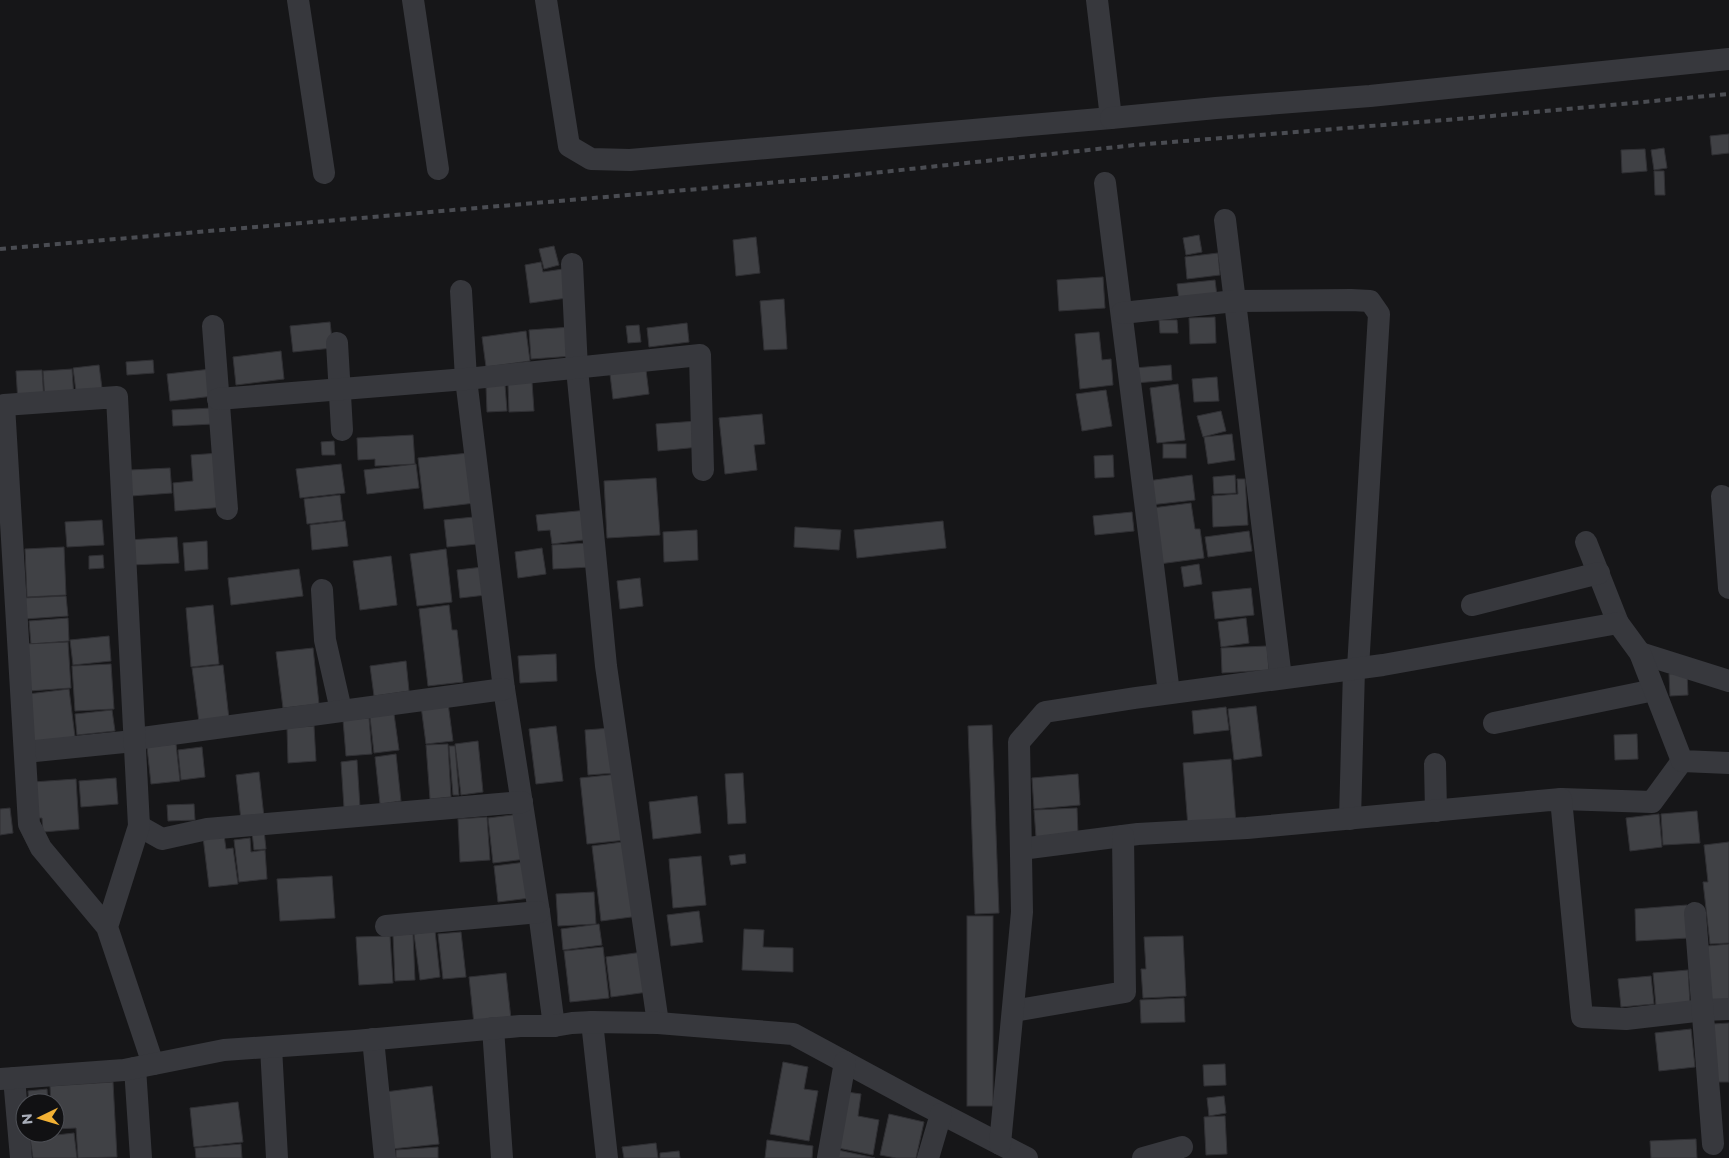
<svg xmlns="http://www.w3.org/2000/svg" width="1729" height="1158" viewBox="0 0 1729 1158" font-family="Montserrat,sans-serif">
<rect width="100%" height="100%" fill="#161618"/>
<g fill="#404145" stroke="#303034">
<polygon points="1729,134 1729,153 1712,155 1710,136"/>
<polygon points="1664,148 1667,168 1654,170 1651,150"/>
<polygon points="1645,149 1647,171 1622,173 1621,150"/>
<polygon points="1654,171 1664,171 1665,195 1655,195"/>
<polygon points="1199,235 1202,252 1186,255 1183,238"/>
<polygon points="756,237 760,273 736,276 733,240"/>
<polygon points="554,246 559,265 544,269 539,249"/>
<polygon points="1218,253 1220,275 1187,279 1185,257"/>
<polygon points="541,262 543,272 563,269 567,298 530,303 525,265"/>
<polygon points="1103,277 1105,308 1059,311 1057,280"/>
<polygon points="1215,280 1217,296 1179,300 1177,284"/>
<polygon points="784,299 787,349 764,350 760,301"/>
<polygon points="1215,317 1216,343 1190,344 1189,318"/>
<polygon points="1159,320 1177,320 1178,333 1160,333"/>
<polygon points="330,322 333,348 293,352 290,326"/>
<polygon points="687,323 689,342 649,347 647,328"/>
<polygon points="639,325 641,342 628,343 626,326"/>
<polygon points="571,327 573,356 531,359 529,330"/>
<polygon points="526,331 530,361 486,367 482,337"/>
<polygon points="1099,332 1102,360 1111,359 1113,385 1080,389 1075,334"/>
<polygon points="281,351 284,379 236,385 233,357"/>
<polygon points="153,360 154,373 127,375 126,362"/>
<polygon points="99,365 103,396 77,399 73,368"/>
<polygon points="1171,365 1172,380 1135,383 1134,368"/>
<polygon points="72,369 74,399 45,401 43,371"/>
<polygon points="211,369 214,396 170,401 167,374"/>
<polygon points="42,370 44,401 18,403 16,371"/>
<polygon points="646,370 649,394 613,399 610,374"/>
<polygon points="1217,377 1219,401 1194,402 1192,379"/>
<polygon points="532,382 534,411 509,412 508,383"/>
<polygon points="1178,384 1185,440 1157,443 1150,388"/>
<polygon points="505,385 507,411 487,412 486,386"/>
<polygon points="1106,390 1112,426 1082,431 1076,394"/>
<polygon points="212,408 213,424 173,426 172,410"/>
<polygon points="1221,411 1226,431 1203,437 1197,416"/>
<polygon points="762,414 765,444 754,445 757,470 725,474 719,418"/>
<polygon points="697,421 699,447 658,451 656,424"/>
<polygon points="1232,434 1235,460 1208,464 1204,437"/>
<polygon points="413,435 415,464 375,466 375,459 358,460 357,438"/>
<polygon points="334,441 335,455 322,455 321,442"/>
<rect x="1163" y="444" width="23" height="14"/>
<polygon points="220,453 225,507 175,511 173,483 193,481 191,455"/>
<polygon points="469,453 475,503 424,509 418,458"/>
<polygon points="1113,455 1114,477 1095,478 1094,456"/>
<polygon points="341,464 345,493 300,498 296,469"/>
<polygon points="416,464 419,488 367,494 364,470"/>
<polygon points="170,468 172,493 131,496 130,470"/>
<polygon points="1192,475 1195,500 1150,505 1147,481"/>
<polygon points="1235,475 1236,493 1214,494 1213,477"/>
<polygon points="656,478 660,535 607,538 604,481"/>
<polygon points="1237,479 1245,479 1248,525 1213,527 1212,496 1238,494"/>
<polygon points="340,495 343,520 307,524 304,499"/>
<polygon points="1191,503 1195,529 1200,529 1204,558 1159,564 1152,508"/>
<polygon points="588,510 591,539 552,544 550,530 538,531 536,515"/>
<polygon points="1132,512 1134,531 1095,535 1093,516"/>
<polygon points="474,517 477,544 447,547 444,520"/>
<polygon points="102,520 104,545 67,547 65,522"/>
<polygon points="345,521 348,546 312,550 310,525"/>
<polygon points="943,521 946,548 857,558 854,530"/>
<polygon points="795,527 841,530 839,550 794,547"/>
<polygon points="697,530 698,560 664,562 663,532"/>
<polygon points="1249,531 1252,551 1208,557 1205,537"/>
<polygon points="177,537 179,563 130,565 128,540"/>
<polygon points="207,541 208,569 185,571 183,543"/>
<polygon points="590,543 591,567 553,569 552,545"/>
<polygon points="64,547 66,595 27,597 25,549"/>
<polygon points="542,548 546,574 518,578 515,552"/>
<polygon points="446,549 452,602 417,606 410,554"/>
<polygon points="103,555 104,568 89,569 89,556"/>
<polygon points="391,556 397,605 360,610 353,561"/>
<polygon points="1199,564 1202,584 1184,587 1181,567"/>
<polygon points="483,567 486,595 460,598 457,570"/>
<polygon points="299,569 303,596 231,605 228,578"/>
<polygon points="640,578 643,606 620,609 617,581"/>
<polygon points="1251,588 1254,615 1215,619 1212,592"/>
<polygon points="66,596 68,616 24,619 23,598"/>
<polygon points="213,605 219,664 191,667 186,608"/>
<polygon points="449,605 452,630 457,630 463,682 428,686 419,609"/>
<polygon points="68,618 69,641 31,644 29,621"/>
<polygon points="1246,618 1249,643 1221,647 1218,622"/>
<polygon points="109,636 111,661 73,665 70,640"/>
<polygon points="68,642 71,688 29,691 26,644"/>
<polygon points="1267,646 1269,670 1222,673 1221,648"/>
<polygon points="313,648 319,704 283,708 276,652"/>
<polygon points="556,654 557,681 520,683 518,656"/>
<polygon points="406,661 409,691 374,696 370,666"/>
<polygon points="111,664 114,709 75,711 72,666"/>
<polygon points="223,665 229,719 199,722 192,668"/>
<polygon points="1687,672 1688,695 1670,696 1669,674"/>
<polygon points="69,689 75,737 33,742 28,694"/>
<polygon points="448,703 453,741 426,744 421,706"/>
<polygon points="1256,706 1262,756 1234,760 1228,709"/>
<polygon points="1226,707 1229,730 1194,734 1192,711"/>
<polygon points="112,710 115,731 77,735 75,714"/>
<polygon points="394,714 399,750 374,753 370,717"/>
<polygon points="369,718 372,754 346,756 343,720"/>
<polygon points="992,725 999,913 975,914 968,726"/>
<polygon points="314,726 316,761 288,763 287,728"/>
<polygon points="556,726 563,781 536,784 529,729"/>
<polygon points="612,728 615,773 588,775 585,730"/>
<polygon points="1637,734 1638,759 1615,760 1614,735"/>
<polygon points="478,741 483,792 461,795 455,744"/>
<polygon points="176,744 180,781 151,784 147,747"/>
<polygon points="448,744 451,797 430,799 426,745"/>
<polygon points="449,746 455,746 459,795 453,795"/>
<polygon points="202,747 205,777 181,780 178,750"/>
<polygon points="396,754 401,801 380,804 375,757"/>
<polygon points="1231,759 1236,823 1188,827 1183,763"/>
<polygon points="357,760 360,807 344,808 341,762"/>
<polygon points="259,772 264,817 241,820 236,775"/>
<polygon points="743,773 746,823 728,824 725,774"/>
<polygon points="618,774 626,840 587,844 580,778"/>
<polygon points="1078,774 1080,805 1034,809 1032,778"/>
<polygon points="116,778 118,804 81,807 79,781"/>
<polygon points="76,779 79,829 43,832 42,818 35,818 33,782"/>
<polygon points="697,796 701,833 653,839 649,802"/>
<polygon points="194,804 195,820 168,821 167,805"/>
<polygon points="10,808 13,833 0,835 0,809"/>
<polygon points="1077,808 1078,834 1036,837 1034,810"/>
<polygon points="1697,811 1700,843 1663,845 1661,814"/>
<polygon points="520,814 526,859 493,863 488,818"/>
<polygon points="1659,814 1662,847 1630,851 1626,818"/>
<polygon points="487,817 490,860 460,862 458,819"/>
<polygon points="264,830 266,849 254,850 252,832"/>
<polygon points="224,835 226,849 233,848 238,884 209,887 203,837"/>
<polygon points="250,838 251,852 265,850 267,879 239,882 234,840"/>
<polygon points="630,841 639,916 601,921 592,846"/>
<polygon points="1729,842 1729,943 1710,944 1703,882 1708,882 1704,845"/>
<polygon points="745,854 746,863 731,865 729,856"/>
<polygon points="701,856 706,905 673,908 669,859"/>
<polygon points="526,862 530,898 498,902 494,866"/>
<polygon points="332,876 335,918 280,921 277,879"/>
<polygon points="594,892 596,924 558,926 556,894"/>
<polygon points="1687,905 1689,938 1636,941 1635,909"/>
<polygon points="699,911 703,942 671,946 667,915"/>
<rect x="967" y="916" width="26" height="190"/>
<polygon points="599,924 602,945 563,950 561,929"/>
<polygon points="744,929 764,930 763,947 793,948 793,972 742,970"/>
<polygon points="435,931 440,977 420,980 414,934"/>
<polygon points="461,932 466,977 443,979 438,934"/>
<polygon points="413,934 415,980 395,981 393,935"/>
<polygon points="390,936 393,983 359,985 356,937"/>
<polygon points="1183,936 1186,996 1143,998 1141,969 1146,969 1144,937"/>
<polygon points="1729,944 1729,1002 1711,1003 1707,946"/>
<polygon points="603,947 609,998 570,1002 564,951"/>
<polygon points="643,952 648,992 611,997 606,957"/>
<polygon points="1688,970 1690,1004 1656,1006 1653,973"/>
<polygon points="506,973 511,1019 474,1024 469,977"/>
<polygon points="1651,976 1654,1004 1621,1007 1618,979"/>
<polygon points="1184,998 1185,1022 1141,1023 1140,1000"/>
<polygon points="1729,1023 1729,1082 1716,1082 1712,1024"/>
<polygon points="1691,1029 1695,1067 1659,1071 1655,1033"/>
<polygon points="783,1062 808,1067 804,1089 818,1091 809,1141 770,1134"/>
<polygon points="1225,1064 1226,1085 1204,1086 1203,1065"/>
<polygon points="113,1082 117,1157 78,1158 76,1128 55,1129 55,1103 51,1103 50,1086"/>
<polygon points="432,1086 439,1144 392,1149 385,1092"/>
<polygon points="47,1089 48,1103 29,1103 28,1091"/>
<polygon points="847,1092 861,1094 858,1116 879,1120 873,1155 838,1148"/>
<polygon points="1224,1096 1226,1113 1209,1116 1207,1098"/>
<polygon points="238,1102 243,1142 194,1147 190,1108"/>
<polygon points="889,1114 924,1122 916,1158 896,1158 880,1155"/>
<polygon points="1225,1116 1227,1154 1206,1155 1204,1117"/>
<polygon points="74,1133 77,1158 33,1158 30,1138"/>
<polygon points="1696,1139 1697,1158 1651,1158 1650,1141"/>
<polygon points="767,1140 813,1146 812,1158 765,1158"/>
<polygon points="656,1143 658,1158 624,1158 622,1147"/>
<polygon points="241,1144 242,1158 196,1158 195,1148"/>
<polygon points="438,1147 438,1158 396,1158 396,1150"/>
<polygon points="838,1150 875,1158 836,1158"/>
<polygon points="679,1151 680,1158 660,1158 660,1153"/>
</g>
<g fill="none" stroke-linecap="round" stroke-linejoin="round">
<g stroke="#37383d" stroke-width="22">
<polyline points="298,0 324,173"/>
<polyline points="413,0 438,169"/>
<polyline points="546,0 569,146 591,159 630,160 1111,118 1097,0"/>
<polyline points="1111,118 1216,108 1370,96 1729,59"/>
<polyline points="1105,183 1169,693"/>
<polyline points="1225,220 1281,678"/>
<polyline points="572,264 577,369 606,666 658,1023"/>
<polyline points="461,291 466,379 504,689 539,912 554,1026"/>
<polyline points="1122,313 1235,301 1351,300 1370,301 1379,314 1358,668"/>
<polyline points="213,326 227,509"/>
<polyline points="337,343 342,430"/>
<polyline points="218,399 466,379 700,355 703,470"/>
<polyline points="1722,496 1729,588"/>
<polyline points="1586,542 1618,623"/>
<polyline points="322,590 325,640 341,710"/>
<polyline points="1472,605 1599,573"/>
<polyline points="1640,653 1729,681"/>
<polyline points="1494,723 1654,690"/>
<polyline points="25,752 134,741 135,739 504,689"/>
<polyline points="1435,764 1436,811"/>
<polyline points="1561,799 1652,802 1682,761"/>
<polyline points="1350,819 1354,669"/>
<polyline points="139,826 162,839 207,829 522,802"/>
<polyline points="1021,849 1138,834 1247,828 1561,799 1582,1017 1626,1019 1704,1010 1729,1009"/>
<polyline points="1695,913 1713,1144"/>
<polyline points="386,926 539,912"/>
<polyline points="107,927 139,826 117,397 4,405 29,824 41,848 107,927 153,1064"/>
<polyline points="1013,1011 1125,992 1123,836"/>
<polyline points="592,1022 607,1158"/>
<polyline points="493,1028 502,1158"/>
<polyline points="373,1039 385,1158"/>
<polyline points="271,1047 277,1158"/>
<polyline points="135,1068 141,1158"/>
<polyline points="14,1078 21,1158"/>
<polyline points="0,1079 124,1070 224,1050 355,1041 520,1026 554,1026 572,1023 592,1022 658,1023 793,1034 917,1101 1027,1158"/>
<polyline points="1000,1144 1022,912 1019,742 1045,712 1135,698 1383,665 1618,623 1640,653 1682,761 1729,763"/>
<polyline points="828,1158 845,1062"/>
<polyline points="928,1158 941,1114"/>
<polyline points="1143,1158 1182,1147"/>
</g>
<polyline stroke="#4a4c52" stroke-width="4" stroke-dasharray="6 5" stroke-linecap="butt" points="0,249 826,178 1135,145 1470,118 1729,94"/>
</g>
<g transform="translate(40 1118) rotate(265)"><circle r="24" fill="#111113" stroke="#4d4f55"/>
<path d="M0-4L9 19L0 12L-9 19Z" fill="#f2b134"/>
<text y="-8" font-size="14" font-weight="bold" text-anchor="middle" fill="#a8adb8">N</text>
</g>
</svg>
